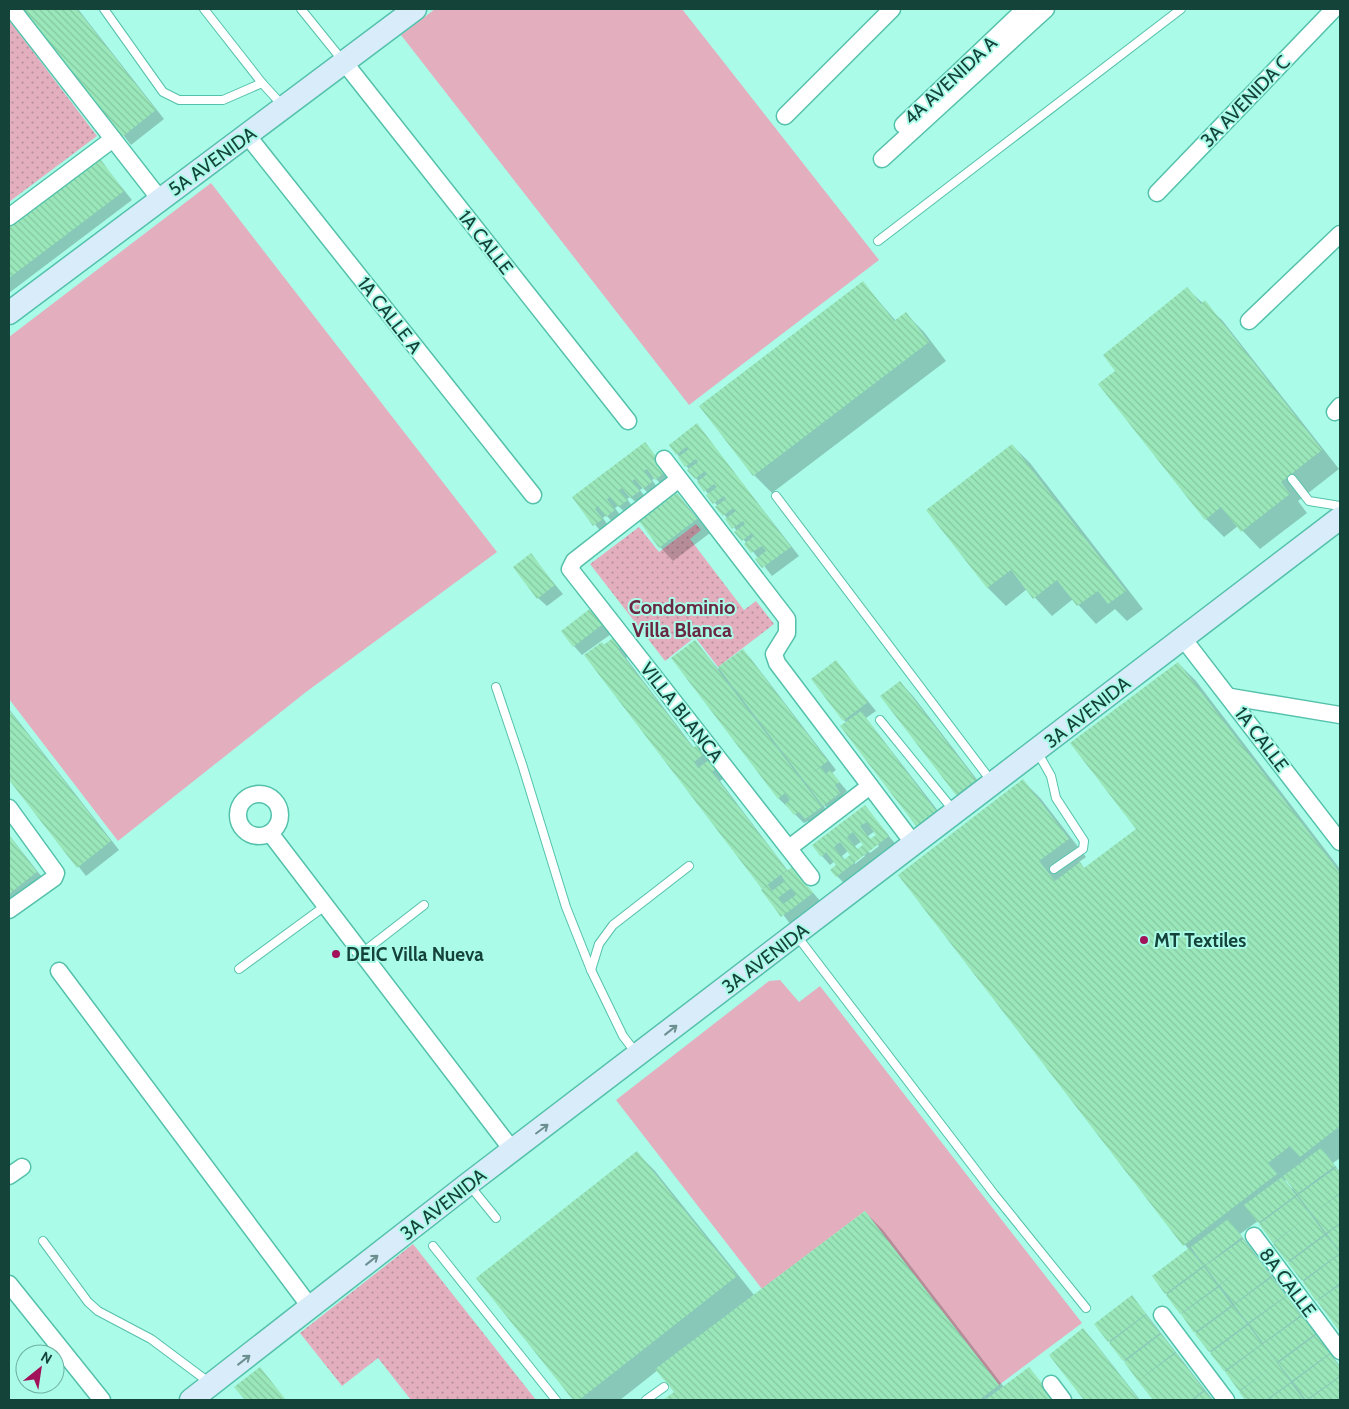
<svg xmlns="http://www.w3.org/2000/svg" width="1349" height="1409" viewBox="0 0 1349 1409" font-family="Cabin,sans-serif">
<defs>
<pattern id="park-dots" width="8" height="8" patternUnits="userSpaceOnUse" patternTransform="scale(1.25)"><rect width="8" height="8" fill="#e3afbf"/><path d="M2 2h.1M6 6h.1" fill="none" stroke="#b7909c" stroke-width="1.8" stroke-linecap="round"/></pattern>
<pattern id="building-back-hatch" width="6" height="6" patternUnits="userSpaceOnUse" patternTransform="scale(1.25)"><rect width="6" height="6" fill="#9ae7ba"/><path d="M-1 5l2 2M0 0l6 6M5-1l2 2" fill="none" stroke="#84c7a1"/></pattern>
</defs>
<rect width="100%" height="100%" fill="#aafbe8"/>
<g fill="#e3afbf">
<polygon points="435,9 682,9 879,260 689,405 401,35"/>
<polygon points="211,183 497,552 306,692 118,841 9,699 9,337"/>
<polygon points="780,980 799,1002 820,986 1082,1323 999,1385 865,1211 762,1289 616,1100 769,981"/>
</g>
<g fill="url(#park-dots)">
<polygon points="9,20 97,136 9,202"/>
<polygon points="696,524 701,530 690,539 744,610 756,601 774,624 718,667 695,637 665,661 590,564 639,527 659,552"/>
<polygon points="413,1244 536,1400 411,1400 378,1358 342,1386 300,1333"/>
</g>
<g fill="#0003" fill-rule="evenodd">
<polygon points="24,9 78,9 164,119 131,145"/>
<polygon points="98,158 132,200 9,293 9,225"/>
<polygon points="863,283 896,321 906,314 924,332 946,361 772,493 754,475"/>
<polygon points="1187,289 1222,320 1339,469 1298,501 1307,513 1260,549 1238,526 1224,537 1206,519 1117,371"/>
<polygon points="697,425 799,556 772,576 677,454"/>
<polygon points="645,444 667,469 672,482 665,488 655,478 652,480 660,491 652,497 643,488 640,490 648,501 640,506 630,497 627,499 635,510 628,515 618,506 615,508 623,519 615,525 606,515 603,518 610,528 603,534 573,498"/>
<polygon points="1012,445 1030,463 1143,609 1127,621 1115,609 1096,624 1073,599 1052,616 1027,589 1006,606 988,588 928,510"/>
<polygon points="677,494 710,533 673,561 660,547"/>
<polygon points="530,555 563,594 547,606 538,598"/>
<polygon points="600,619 611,634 582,655 574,646"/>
<polygon points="615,638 630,655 626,658 694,748 697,746 712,763 723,779 720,781 788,871 792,868 821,902 791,925 586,656"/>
<polygon points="695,641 718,669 742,650 751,659 836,770 832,773 847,791 843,795 848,802 833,814 822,803 830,816 815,827 808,821 804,823 778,798"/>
<polygon points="836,662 876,711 866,718 949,825 931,839 917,825 842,726 847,723 844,720"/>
<path d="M 1178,663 L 1196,681 L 1340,869 L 1340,1158 L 1333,1163 L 1340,1172 L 1340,1330 L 1258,1221 L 1240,1234 L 1340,1366 L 1340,1400 L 1247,1400 L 1153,1276 L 1189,1250 L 899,875 L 1023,781 L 1041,799 L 1086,857 L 1079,862 L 1085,869 L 1138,829 ZM 1287,1179 L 1293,1188 L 1292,1189 L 1285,1181 Z"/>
<polygon points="900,682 913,696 988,794 971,808 957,795 882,696"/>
<polygon points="9,709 119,850 86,876 9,778"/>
<path d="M 865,806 L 897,846 L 846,885 L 837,876 L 838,865 L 835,861 L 830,865 L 822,856 ZM 875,831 L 878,835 L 871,840 L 868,836 ZM 862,841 L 865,845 L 858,850 L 855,846 ZM 877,844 L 879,846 L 870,853 L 868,851 ZM 848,851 L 851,855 L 845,860 L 842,856 ZM 863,854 L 865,856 L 855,864 L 855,860 Z"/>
<polygon points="9,835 45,881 9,909"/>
<polygon points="637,1153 655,1171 755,1296 865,1212 883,1230 1004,1387 1029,1368 1055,1400 665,1400 675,1392 658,1370 620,1400 575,1400 478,1278"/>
<polygon points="1132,1297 1140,1306 1213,1400 1155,1400 1096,1324"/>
<polygon points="1083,1330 1092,1339 1140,1400 1086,1400 1051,1355"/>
</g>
<g fill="url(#building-back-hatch)" fill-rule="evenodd">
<polygon points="22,9 77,9 156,110 122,137"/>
<polygon points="98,156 124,191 9,278 9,224"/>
<polygon points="863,281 894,321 906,312 929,342 753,476 699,406"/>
<polygon points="1187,287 1201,304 1205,300 1322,450 1281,482 1290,494 1241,532 1221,507 1205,520 1098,384 1115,371 1103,355"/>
<polygon points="697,423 791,547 762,568 755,559 766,551 762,546 751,553 744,544 754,536 752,533 742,541 734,532 745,524 743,521 732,529 725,519 736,511 733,508 723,516 715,507 726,499 724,496 713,504 706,495 717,487 714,484 704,492 697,482 707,474 705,471 695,479 687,470 698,462 696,459 685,467 678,457 689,449 686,447 676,455 669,445"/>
<polygon points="645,442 659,460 656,462 664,473 655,480 647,469 644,471 652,482 643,489 635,479 632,481 640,491 630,498 622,488 619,490 628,500 618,507 610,497 607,499 615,510 606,517 598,506 595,509 603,519 593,526 572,497"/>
<polygon points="1012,444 1126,591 1108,604 1098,591 1077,606 1057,580 1033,599 1011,570 987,588 926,510"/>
<polygon points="677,493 697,519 659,548 639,521"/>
<polygon points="531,553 555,585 537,599 513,567"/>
<polygon points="591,608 603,624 573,647 561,631"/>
<polygon points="615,636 622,646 618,649 693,748 697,745 704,754 694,762 698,768 709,760 715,769 712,772 787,870 762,889 584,655 602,642 604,645"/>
<polygon points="695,640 822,807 805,819 799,812 794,815 785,804 790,800 785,793 778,799 671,658"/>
<polygon points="743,649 828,761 809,775 821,767 826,774 830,770 840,782 835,785 840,793 823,806 718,667"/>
<polygon points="836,660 868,702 843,721 811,679"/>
<polygon points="1178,662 1340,873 1340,1126 1300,1157 1290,1146 1268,1163 1277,1174 1183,1246 898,875 1023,779 1069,839 1039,861 1055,881 1080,862 1084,868 1136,829 1070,743"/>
<polygon points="900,681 976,780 956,795 880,696"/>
<polygon points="9,710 111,841 77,868 9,780"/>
<polygon points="861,711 936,811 916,826 840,726"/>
<path d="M 865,805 L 889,836 L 836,877 L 830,870 L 836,865 L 826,852 L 821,857 L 812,845 ZM 867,822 L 876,835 L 870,839 L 860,826 ZM 853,832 L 863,845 L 857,849 L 847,837 ZM 840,842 L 850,855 L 844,860 L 834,847 Z"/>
<polygon points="9,835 37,872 9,894"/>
<path d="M 792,867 L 813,893 L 781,917 L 761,890 L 768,885 L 772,891 L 785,881 L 781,875 ZM 791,888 L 796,895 L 783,904 L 778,898 Z"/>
<polygon points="1321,1148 1335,1166 1297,1194 1283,1176"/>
<polygon points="637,1151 737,1276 579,1400 573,1400 476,1278"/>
<polygon points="1336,1168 1340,1173 1340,1193 1312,1214 1298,1195"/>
<polygon points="1282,1177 1296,1195 1258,1223 1244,1205"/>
<polygon points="1340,1194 1340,1223 1326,1233 1312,1214"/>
<polygon points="1297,1196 1325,1234 1287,1262 1273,1244 1307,1217 1273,1243 1259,1224"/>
<polygon points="865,1211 999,1385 979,1400 663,1400 674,1392 655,1369"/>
<polygon points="1228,1219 1242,1237 1204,1266 1191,1247"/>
<polygon points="1340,1224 1340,1252 1327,1234"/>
<polygon points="1326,1235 1340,1253 1302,1281 1288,1263"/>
<polygon points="1243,1239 1271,1276 1234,1304 1220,1285 1247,1264 1219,1285 1205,1266"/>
<polygon points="1189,1248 1203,1266 1165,1294 1152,1276"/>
<polygon points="1340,1254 1340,1283 1316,1301 1303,1282"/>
<polygon points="1204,1267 1218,1286 1180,1314 1166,1295"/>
<polygon points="1272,1277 1286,1296 1248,1323 1234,1305"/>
<polygon points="1340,1285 1340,1313 1335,1318 1340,1314 1340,1332 1317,1301"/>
<polygon points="1219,1287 1232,1305 1194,1333 1181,1314"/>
<polygon points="1132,1295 1146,1314 1108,1342 1094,1324"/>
<polygon points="1287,1296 1301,1315 1263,1343 1249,1324"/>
<polygon points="1233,1306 1247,1324 1209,1352 1195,1334"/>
<polygon points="1146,1315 1160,1333 1123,1361 1109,1343"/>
<polygon points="1302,1316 1315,1334 1277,1362 1263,1344"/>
<polygon points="1248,1325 1262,1344 1224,1371 1210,1353"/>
<polygon points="1083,1328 1133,1392 1139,1400 1084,1400 1059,1368 1049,1355"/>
<polygon points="1161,1334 1175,1352 1138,1381 1124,1362"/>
<polygon points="1316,1335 1330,1353 1292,1381 1278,1363"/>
<polygon points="1263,1344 1291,1382 1266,1400 1245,1400 1239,1392 1273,1366 1239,1391 1225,1372"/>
<polygon points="1176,1353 1204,1390 1191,1400 1153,1400 1138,1381"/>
<polygon points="1330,1354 1340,1367 1340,1376 1306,1400 1293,1382"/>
<polygon points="260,1367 286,1400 245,1400 234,1387"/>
<polygon points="1029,1367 1055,1400 1035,1400 1020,1381 1034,1400 985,1400"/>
<polygon points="1340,1377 1340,1400 1308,1400"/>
<polygon points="1291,1383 1304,1400 1268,1400"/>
<polygon points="1205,1391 1212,1400 1193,1400"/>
</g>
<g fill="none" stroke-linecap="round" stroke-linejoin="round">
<defs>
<g id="lane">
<polyline points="104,9 163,92 179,100 223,100 262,83"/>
<polyline points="204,9 262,83 283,106"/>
<polyline points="301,9 343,61"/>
<polyline points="878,241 1181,9"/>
<polyline points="1292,479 1309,501 1340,506"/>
<polyline points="776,496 992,782"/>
<polyline points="496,687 522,764 566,907 591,970 623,1036 636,1053"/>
<polyline points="880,720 954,811"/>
<polyline points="1038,753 1051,776 1056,798 1084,841 1083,849 1054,869"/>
<polyline points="797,936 994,1194 1086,1308"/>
<polyline points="362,953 424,905"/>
<polyline points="239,969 325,906"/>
<polyline points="591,970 599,944 613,925 689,866"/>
<polyline points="470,1186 496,1218"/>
<polyline points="43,1241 88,1302 98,1311 151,1339 210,1383"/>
<polyline points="433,1246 556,1400"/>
<polyline points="646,1400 664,1387"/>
</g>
<g id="street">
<polyline points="12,9 159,198"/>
<polyline points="344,62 628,421"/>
<polyline points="785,116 892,9"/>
<polyline points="903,125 1025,9"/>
<polyline points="247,135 533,495"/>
<polyline points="882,159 1046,9"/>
<polyline points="1157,193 1334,9"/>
<polyline points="9,217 113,139"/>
<polyline points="1249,321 1340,234"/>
<polyline points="1335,412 1340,406"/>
<polyline points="664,459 787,619 787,633 774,654 777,663 914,844"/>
<polyline points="679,479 574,561 570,569 811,877"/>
<polyline points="1182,637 1340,842"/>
<polyline points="1231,697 1340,715"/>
<circle cx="259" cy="815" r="21"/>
<polyline points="9,808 56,873 54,878 9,910"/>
<polyline points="270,833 513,1151"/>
<polyline points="789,848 870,786"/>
<polyline points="59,971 311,1308"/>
<polyline points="9,1176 22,1167"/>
<polyline points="1254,1236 1340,1351"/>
<polyline points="9,1284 102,1400"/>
<polyline points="1162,1315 1226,1400"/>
<polyline points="1051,1384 1063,1400"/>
</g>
<g id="secondary">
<polyline points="9,313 415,9"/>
<polyline points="191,1400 468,1184 1340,518"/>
</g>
</defs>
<use href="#lane" stroke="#54c1ab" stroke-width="10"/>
<use href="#street" stroke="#54c1ab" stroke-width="19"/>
<use href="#secondary" stroke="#54c1ab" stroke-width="25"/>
<use href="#lane" stroke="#fff" stroke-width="8"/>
<use href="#street" stroke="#fff" stroke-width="16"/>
<use href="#secondary" stroke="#d8ecfa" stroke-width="22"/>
</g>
<defs><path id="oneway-shaft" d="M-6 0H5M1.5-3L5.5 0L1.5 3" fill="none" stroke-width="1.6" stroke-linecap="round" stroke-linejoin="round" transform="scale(1.25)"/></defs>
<g stroke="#6c8f90">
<use href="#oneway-shaft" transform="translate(671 1030) rotate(-38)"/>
<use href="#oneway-shaft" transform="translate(542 1129) rotate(-37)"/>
<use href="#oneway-shaft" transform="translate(372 1260) rotate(-38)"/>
<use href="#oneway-shaft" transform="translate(244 1360) rotate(-38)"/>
</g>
<g fill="#a1125a" stroke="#aafbe8" stroke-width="2">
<circle cx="1144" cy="940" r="5"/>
<circle cx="336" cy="954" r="5"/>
</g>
<g text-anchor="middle" stroke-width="4" stroke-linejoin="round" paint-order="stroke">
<g font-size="19" fill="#14433a" stroke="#aafbe8">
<text transform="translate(950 80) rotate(-43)" y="7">4A AVENIDA A</text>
<text transform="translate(1245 101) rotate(-46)" y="7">3A AVENIDA C</text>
<text transform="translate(212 161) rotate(-36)" y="7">5A AVENIDA</text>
<text transform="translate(486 242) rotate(52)" y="7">1A CALLE</text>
<text transform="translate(390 315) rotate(52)" y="7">1A CALLE A</text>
<text transform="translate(682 712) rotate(52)" y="7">VILLA BLANCA</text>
<text transform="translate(1087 712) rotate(-38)" y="7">3A AVENIDA</text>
<text transform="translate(1262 739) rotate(53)" y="7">1A CALLE</text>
<text transform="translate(765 958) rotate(-37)" y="7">3A AVENIDA</text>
<text transform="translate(443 1204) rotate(-38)" y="7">3A AVENIDA</text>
<text transform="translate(1288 1282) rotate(53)" y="7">8A CALLE</text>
</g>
<g font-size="19" font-weight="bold" fill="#14433a" stroke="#aafbe8" text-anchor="start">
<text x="1154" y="947">MT Textiles</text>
<text x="346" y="961">DEIC Villa Nueva</text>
</g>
<g font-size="20" font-weight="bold" fill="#6b2842" stroke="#aafbe8">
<text x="682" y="614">Condominio<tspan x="682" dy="23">Villa Blanca</tspan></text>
</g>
</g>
<rect width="1349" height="1409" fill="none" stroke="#14433a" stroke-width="20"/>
<g transform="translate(40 1369) rotate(30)"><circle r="24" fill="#aafbe8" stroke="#6eb1a2"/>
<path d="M0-4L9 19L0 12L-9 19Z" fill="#a1125a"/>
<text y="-8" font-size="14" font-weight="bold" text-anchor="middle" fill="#14433a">N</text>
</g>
</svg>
